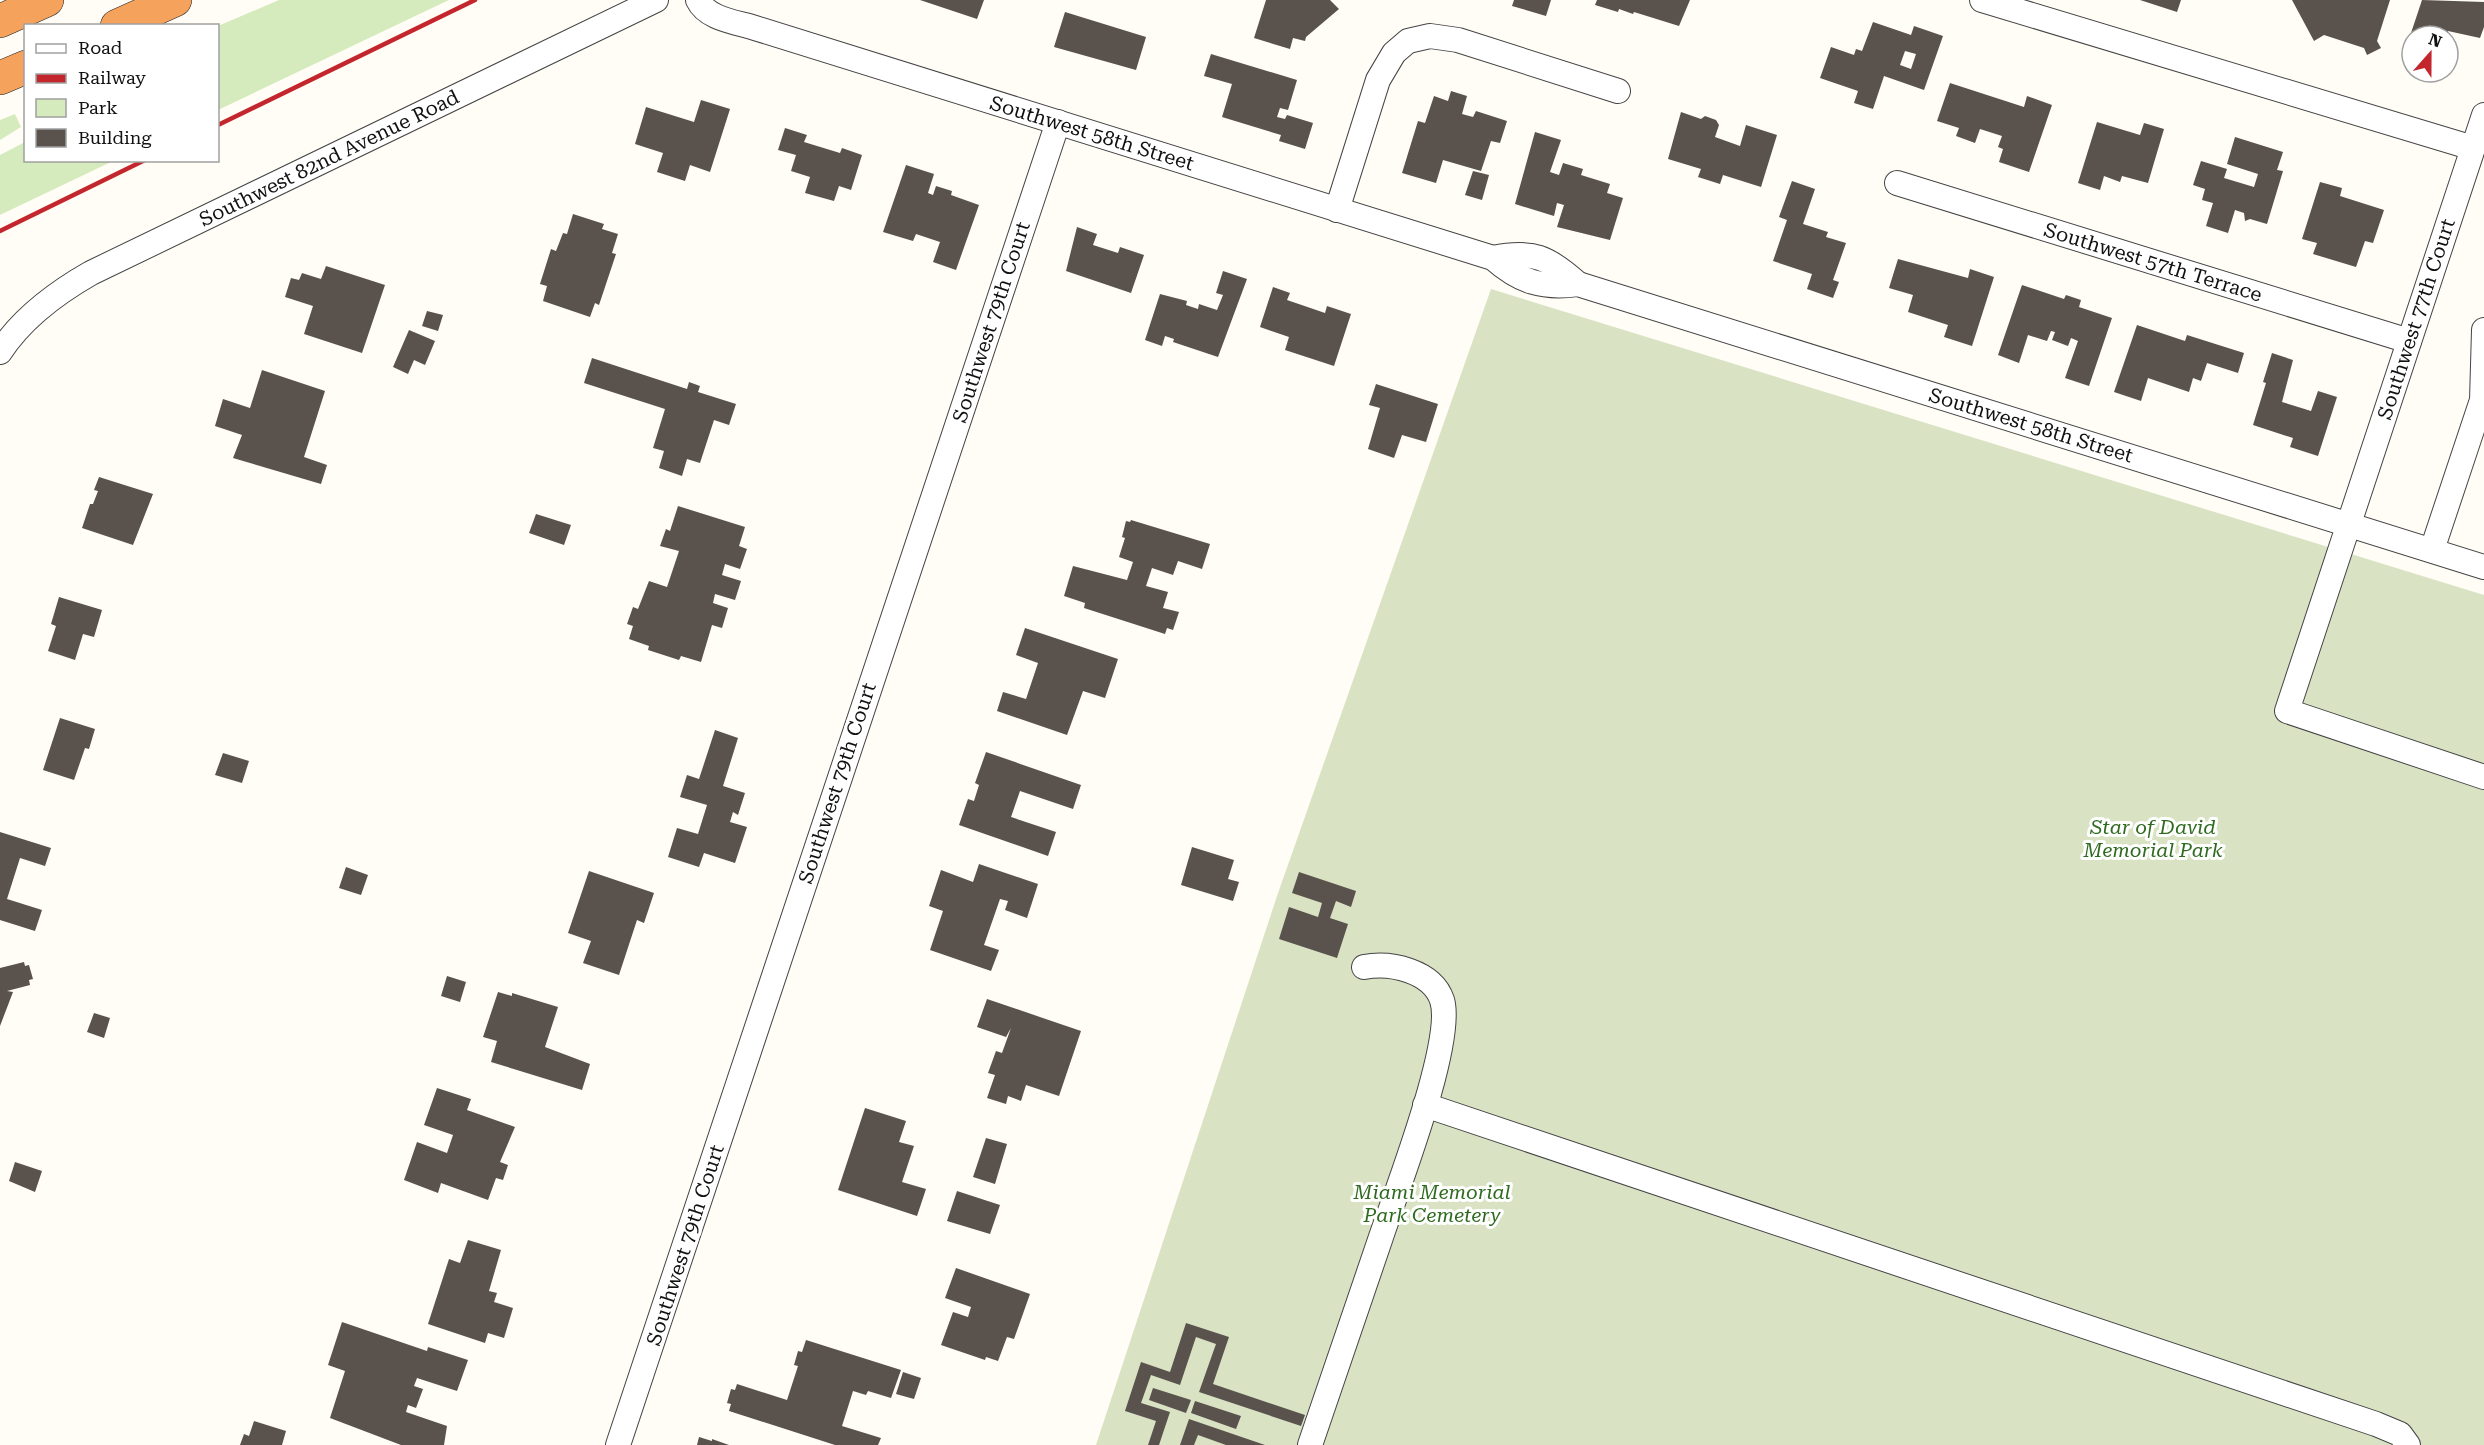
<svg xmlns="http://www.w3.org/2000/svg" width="2484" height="1445" viewBox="0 0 2484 1445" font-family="'Roboto Serif',serif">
<rect width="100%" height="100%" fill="#fffdf5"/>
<g fill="#d5ebbd">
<polygon points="279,0 449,0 218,110 218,26"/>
<polygon points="15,114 21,127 0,140 0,120"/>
<polygon points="25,142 26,160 113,161 0,215 0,155"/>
</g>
<polygon fill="#d9e3c4" points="1491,289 2484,595 2484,1445 1096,1445 1277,896"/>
<g fill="#5a524d" fill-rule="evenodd">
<polygon points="920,0 984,0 977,19"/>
<polygon points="1266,0 1330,0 1339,9 1306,37 1305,41 1293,38 1290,49 1254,38"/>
<polygon points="1514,0 1551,0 1546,16 1512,6"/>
<polygon points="1597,0 1690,0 1679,26 1634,12 1633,14 1619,9 1618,12 1595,5"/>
<polygon points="2140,0 2181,0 2177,12"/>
<polygon points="2292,0 2390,0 2377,41 2381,48 2367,55 2364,48 2324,35 2314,41"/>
<polygon points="2422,0 2484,2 2484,27 2480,38 2448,31 2448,36 2421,36 2411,33"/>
<polygon points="1065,12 1146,37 1136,70 1054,47"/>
<path d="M 1873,22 L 1911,35 L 1914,26 L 1943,36 L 1924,90 L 1884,76 L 1873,109 L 1854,103 L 1858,91 L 1820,78 L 1831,47 L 1854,55 L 1856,49 L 1862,51 ZM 1905,51 L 1916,54 L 1911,69 L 1900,65 Z"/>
<polygon points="1211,54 1297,80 1288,110 1280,108 1277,117 1285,119 1287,115 1313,123 1305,149 1279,141 1281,135 1222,117 1232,84 1204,76"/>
<polygon points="1950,83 2024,107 2027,96 2052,105 2029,172 1999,162 2003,149 1998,147 2002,136 1980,129 1975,143 1956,136 1959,128 1937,121"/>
<polygon points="1451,91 1467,96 1462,114 1473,117 1476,111 1507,121 1500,143 1491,141 1481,171 1443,160 1436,183 1402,173 1418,121 1425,123 1434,96 1448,101"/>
<polygon points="701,100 730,109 710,172 690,165 685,181 657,172 663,153 635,144 646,107 694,122"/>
<polygon points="1681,112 1701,119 1705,116 1716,120 1719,125 1715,137 1740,146 1746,125 1777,135 1761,187 1723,175 1720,184 1698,177 1701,169 1668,159"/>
<polygon points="2097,122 2140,135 2144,123 2164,129 2148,183 2122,176 2120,182 2104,176 2100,190 2078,183"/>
<polygon points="785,128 807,135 804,142 840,153 842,148 862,155 851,190 839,186 834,201 805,193 810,177 791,171 796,155 778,150"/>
<polygon points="1535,132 1561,140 1550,172 1559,175 1563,163 1583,169 1581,175 1610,184 1607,193 1623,198 1610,240 1557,227 1564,205 1557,203 1554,216 1515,204"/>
<polygon points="2235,137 2283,152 2277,170 2283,171 2267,224 2250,219 2245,221 2244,213 2235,210 2228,233 2206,226 2213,203 2202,200 2205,189 2193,185 2201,161 2227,169 2224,178 2254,187 2258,174 2227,164"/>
<polygon points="906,165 934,174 928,193 933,195 936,186 952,191 951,195 979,205 956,270 933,262 940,242 916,234 913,241 883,232"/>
<polygon points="1473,171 1489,175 1482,200 1465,195"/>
<polygon points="1792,181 1815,189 1803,224 1828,232 1826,237 1846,243 1833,280 1839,282 1833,298 1807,289 1812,274 1773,261 1787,220 1779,217"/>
<polygon points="2320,182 2342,188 2340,196 2384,210 2373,243 2365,241 2356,267 2313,254 2317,243 2302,239"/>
<polygon points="573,214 604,224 602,229 618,234 612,253 616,254 599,305 595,303 590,317 543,301 547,286 540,284 551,249 556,251 563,233 567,234"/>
<polygon points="1077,227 1097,234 1093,245 1118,253 1120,247 1144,255 1131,293 1066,271"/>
<polygon points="1898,259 1968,278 1970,269 1994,277 1972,346 1944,337 1948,325 1908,312 1913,295 1889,288"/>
<polygon points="326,266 385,285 362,353 304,334 313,306 285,297 291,278 299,280 302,273 321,279"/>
<polygon points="1223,271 1247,279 1218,357 1173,342 1174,339 1165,336 1162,346 1145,340 1160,294 1187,301 1186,305 1198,309 1199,304 1217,310 1223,295 1216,293"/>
<polygon points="2022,285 2064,299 2066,295 2081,300 2079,307 2112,318 2089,386 2065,378 2078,341 2071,338 2068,346 2052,340 2055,332 2051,331 2047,341 2028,335 2019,363 1998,355"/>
<polygon points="1273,287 1290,293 1287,300 1325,313 1327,306 1351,314 1334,366 1285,350 1289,337 1260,327"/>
<polygon points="427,311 443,315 438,331 422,326"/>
<polygon points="2137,325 2185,341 2187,335 2244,353 2238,373 2207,363 2201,381 2193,378 2189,392 2148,378 2141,401 2114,392"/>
<polygon points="409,330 435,341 425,365 414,360 408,374 393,367"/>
<polygon points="2272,353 2293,360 2282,402 2311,411 2318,391 2337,397 2318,456 2290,447 2293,438 2253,425 2266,383 2263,382"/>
<polygon points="592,358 687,389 689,382 700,386 698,392 736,404 729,425 714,420 700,463 687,459 682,476 659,468 664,451 653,448 665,409 584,383"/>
<polygon points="262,370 325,391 304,457 327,465 321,484 233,458 242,435 215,426 223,399 250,408"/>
<polygon points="1376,384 1438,404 1426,442 1402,435 1394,458 1368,449 1380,408 1369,405"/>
<polygon points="99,477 153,494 133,545 82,528 90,504 93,504 98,491 94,490"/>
<polygon points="678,506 745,527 739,546 747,549 740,569 725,564 722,575 741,581 735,600 715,594 713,603 728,608 722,628 712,625 701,662 681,656 679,660 648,650 649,646 629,639 633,626 627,624 633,607 638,609 649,581 667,587 679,551 660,546 666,529 670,531"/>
<polygon points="536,514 571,525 564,545 529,533"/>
<polygon points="1131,520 1210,544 1202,569 1178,561 1173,575 1152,568 1146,586 1168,592 1163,608 1179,612 1173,630 1167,628 1165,634 1084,608 1085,603 1064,596 1073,566 1127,580 1133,562 1119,557 1125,538 1122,537 1126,521 1130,522"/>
<polygon points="59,597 102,610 94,637 83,634 75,660 48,651 56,626 51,624"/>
<polygon points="1025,628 1118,659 1105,698 1083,691 1067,735 997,711 1003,692 1026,699 1038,663 1016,655"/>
<polygon points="60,718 95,729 89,749 85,748 74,780 43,770"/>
<polygon points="715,730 738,738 723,786 745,793 738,815 733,812 730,822 747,827 735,863 704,853 699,867 668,857 677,828 698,834 707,805 680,797 687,775 699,779"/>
<polygon points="986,752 1081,785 1073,809 1020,791 1011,817 1056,832 1048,856 959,825 968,799 974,801 979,785 975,783"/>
<polygon points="223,753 249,761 242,783 215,775"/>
<polygon points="0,832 51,848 45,866 20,858 7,899 42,910 35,931 0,920"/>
<polygon points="1192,847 1234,860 1228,879 1239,882 1233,901 1181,885"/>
<polygon points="979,864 1038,884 1027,918 1005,910 1008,901 1000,899 984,945 999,950 991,971 930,950 943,911 929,906 941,870 973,882"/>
<polygon points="346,867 368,875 361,895 339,888"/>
<polygon points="589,871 654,893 644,923 637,920 619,975 583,963 591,941 568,933"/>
<polygon points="1299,872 1356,891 1351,907 1336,901 1330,918 1348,924 1337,958 1279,939 1289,907 1318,917 1322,903 1292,893"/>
<polygon points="24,962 25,966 29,965 33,979 29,980 30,985 7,991 13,992 0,1026 0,968"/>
<polygon points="447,976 466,982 460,1002 441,996"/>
<polygon points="498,992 512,996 512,993 558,1007 545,1047 590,1064 582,1090 491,1062 497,1041 483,1037"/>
<polygon points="987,999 1081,1031 1059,1096 1026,1085 1021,1101 1008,1096 1006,1104 987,1098 995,1075 988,1073 996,1051 1002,1053 1011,1028 1006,1037 977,1027"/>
<polygon points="94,1013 110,1018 104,1038 87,1032"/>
<polygon points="437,1088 471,1099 467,1110 515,1127 500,1162 508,1165 503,1180 496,1178 488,1200 441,1183 438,1193 404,1180 417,1142 447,1153 453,1135 424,1125"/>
<polygon points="865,1108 906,1121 899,1142 914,1146 902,1182 926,1189 917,1216 838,1190"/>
<polygon points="986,1138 1007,1144 995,1184 973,1177"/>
<polygon points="15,1162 42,1171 35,1192 9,1181"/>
<polygon points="957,1191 1000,1205 990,1234 947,1221"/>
<polygon points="468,1240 501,1250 489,1291 497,1293 494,1302 513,1308 504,1338 488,1333 485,1343 428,1324 449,1259 460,1263"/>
<polygon points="956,1268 1030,1294 1014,1339 1007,1337 998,1361 986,1357 985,1360 941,1345 953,1312 968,1317 971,1307 945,1298"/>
<polygon points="342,1322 427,1351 428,1347 468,1360 457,1391 417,1378 414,1386 423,1389 416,1408 408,1405 406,1412 447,1426 444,1445 401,1445 330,1418 345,1371 328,1365"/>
<polygon points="1186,1323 1229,1337 1213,1384 1305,1415 1301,1426 1199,1392 1216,1344 1196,1337 1180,1385 1151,1375 1141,1403 1170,1412 1159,1445 1148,1445 1156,1421 1125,1411 1141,1362 1170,1372"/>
<polygon points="806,1340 901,1370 891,1398 868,1391 866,1395 853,1391 842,1426 881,1438 878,1445 835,1445 729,1411 731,1404 727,1403 731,1389 735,1390 737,1384 787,1400 798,1366 794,1365 798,1351 802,1352"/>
<polygon points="903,1372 921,1378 914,1399 896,1394"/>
<polygon points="1153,1388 1191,1400 1186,1413 1149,1400"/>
<polygon points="1195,1401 1241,1416 1236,1429 1191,1413"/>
<polygon points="1189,1419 1265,1445 1226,1445 1198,1435 1194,1445 1180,1445"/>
<polygon points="254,1421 286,1431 282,1445 240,1445 244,1434 249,1436"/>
<polygon points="699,1437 712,1441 712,1439 729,1445 697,1445"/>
</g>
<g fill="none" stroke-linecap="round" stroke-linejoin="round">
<defs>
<g id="minor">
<path d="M 698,0 C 707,19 736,22 755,28 L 1493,258 C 1520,282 1543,289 1578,284 L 2484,567"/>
<polyline points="1982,0 2473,148"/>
<polyline points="2484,115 2287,711 2484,777"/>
<polyline points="1897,183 2409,341"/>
<polyline points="1337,210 1378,80 1394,53 1408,41 1430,36 1458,40 1618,91"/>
<path d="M 1493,258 C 1533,250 1548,257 1578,284"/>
<path d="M 0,352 C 22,318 56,293 91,273 L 656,0"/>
<polyline points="2432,550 2482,400 2484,330"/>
<polyline points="1425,1105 2376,1424 2400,1434 2408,1445"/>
<polyline points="618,1445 1058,122"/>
<path d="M 1310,1445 C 1333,1376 1357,1307 1381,1237 C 1396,1192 1455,1041 1442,1000 C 1432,971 1391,962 1364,967"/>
</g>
<g id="highway">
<polyline points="0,21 47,0"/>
<polyline points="117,26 175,0"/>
<polyline points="0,78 26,67"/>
</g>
</defs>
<use href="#minor" stroke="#444" stroke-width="26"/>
<use href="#highway" stroke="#222" stroke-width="34"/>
<use href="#minor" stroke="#fff" stroke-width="24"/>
<use href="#highway" stroke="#f5a25d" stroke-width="33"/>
<g stroke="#c4262e" stroke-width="4.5">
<polyline points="218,125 475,0"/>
<polyline points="0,231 145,160"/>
</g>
</g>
<g text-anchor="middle" stroke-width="6" stroke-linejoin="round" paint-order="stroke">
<g font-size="20" fill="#111" stroke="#fff">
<text transform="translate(1092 133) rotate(17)" y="7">Southwest 58th Street</text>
<text transform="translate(329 158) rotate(-26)" y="7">Southwest 82nd Avenue Road</text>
<text transform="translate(2153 262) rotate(17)" y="7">Southwest 57th Terrace</text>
<text transform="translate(2416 319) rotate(-72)" y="7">Southwest 77th Court</text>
<text transform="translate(991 322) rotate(-72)" y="7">Southwest 79th Court</text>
<text transform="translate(2031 425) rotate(17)" y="7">Southwest 58th Street</text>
<text transform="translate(837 783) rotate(-72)" y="7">Southwest 79th Court</text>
<text transform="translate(685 1245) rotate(-72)" y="7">Southwest 79th Court</text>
</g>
<g font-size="20" font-style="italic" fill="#2f6b1f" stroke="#fff">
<text x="2153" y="834">Star of David<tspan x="2153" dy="23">Memorial Park</tspan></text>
<text x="1432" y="1199">Miami Memorial<tspan x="1432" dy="23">Park Cemetery</tspan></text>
</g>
</g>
<rect x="24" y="24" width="195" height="138" fill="#ffffff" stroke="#a0a0a0" stroke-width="1.5"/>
<rect x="36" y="44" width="30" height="9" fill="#ffffff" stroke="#a0a0a0" stroke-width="1.5"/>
<text x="78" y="54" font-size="18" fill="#111111">Road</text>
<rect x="36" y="74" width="30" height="9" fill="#c4262e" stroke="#a0a0a0" stroke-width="1.5"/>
<text x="78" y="84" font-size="18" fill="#111111">Railway</text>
<rect x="36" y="99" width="30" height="18" fill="#d5ebbd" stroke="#a0a0a0" stroke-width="1.5"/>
<text x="78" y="114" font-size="18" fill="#111111">Park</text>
<rect x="36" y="129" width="30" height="18" fill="#5a524d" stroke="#a0a0a0" stroke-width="1.5"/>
<text x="78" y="144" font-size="18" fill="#111111">Building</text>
<g transform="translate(2430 54) rotate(21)"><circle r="28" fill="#ffffff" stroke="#a0a0a0" stroke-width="1.5"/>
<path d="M0-4.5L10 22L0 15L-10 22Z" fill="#c4262e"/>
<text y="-9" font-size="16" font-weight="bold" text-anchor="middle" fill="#111111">N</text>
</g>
</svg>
